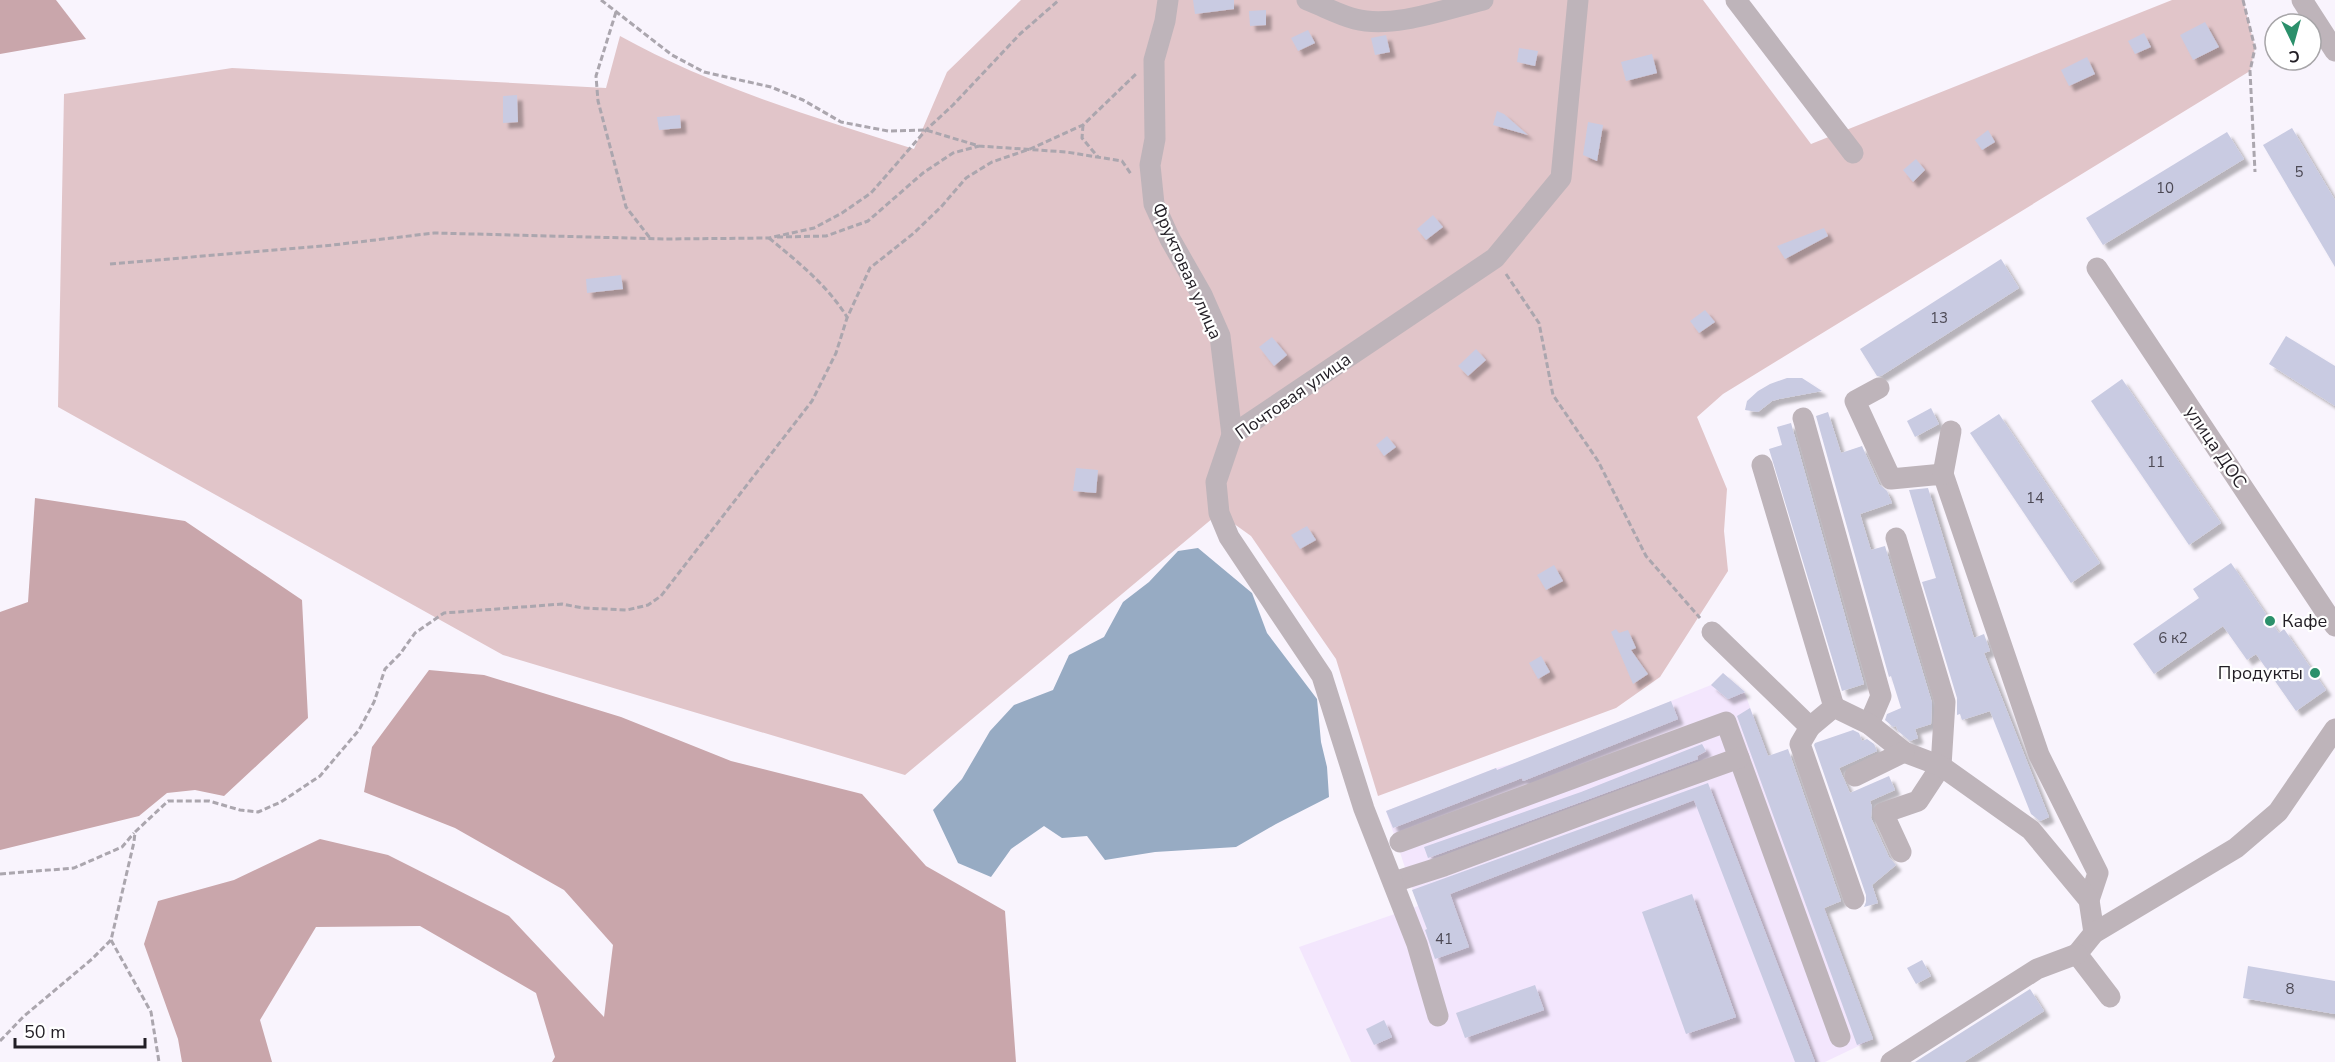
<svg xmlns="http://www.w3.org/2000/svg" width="2335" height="1062" viewBox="0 0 2335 1062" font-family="'Nunito Sans',sans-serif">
<defs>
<filter id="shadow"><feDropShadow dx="5.5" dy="5.5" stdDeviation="1.5" flood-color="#0004"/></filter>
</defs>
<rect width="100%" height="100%" fill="#f9f4fd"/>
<polygon fill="#f3e6fd" points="1723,673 1744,691 1873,1039 1825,1062 1351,1062 1299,947 1418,906 1386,811 1496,768 1516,763 1711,685"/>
<path fill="#e1c5c9" d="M 1021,0 L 1703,0 L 1811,144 L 2172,0 L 2243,0 L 2255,48 L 2250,71 L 1723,394 L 1697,417 L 1727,489 L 1724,531 L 1728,571 L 1660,677 L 1616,708 L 1378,796 L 1336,659 L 1251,536 L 1219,513 L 905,775 L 503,655 L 58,407 L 64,94 L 232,68 L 606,88 L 620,36 C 712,87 814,117 914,149 L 947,72 Z"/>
<g fill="#c9a6ab">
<polygon points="0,0 56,0 86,39 0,54"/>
<polygon points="35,498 185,521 302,600 308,718 224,796 195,790 167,793 139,816 0,850 0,612 28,602"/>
<polygon points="429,670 484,675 621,717 731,761 862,794 926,866 1005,911 1016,1062 552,1062 555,1057 536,993 420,926 316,927 260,1020 272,1062 182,1062 178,1039 144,944 158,901 234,880 320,839 388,855 509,916 604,1017 613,945 564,890 455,828 364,792 372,747"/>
</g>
<polygon fill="#97abc3" points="1198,548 1252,593 1267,633 1317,699 1321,742 1327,767 1329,797 1276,824 1236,847 1155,852 1105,860 1087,836 1062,838 1044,826 1011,849 991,877 958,863 933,810 962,779 990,731 1014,705 1053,690 1069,655 1104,637 1123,602 1149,582 1178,551"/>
<g fill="#c9cbe2" filter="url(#shadow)">
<polygon points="1193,0 1234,0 1234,9 1195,14"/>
<polygon points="1266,10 1266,25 1250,26 1249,11"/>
<polygon points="2205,22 2219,47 2193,60 2180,35"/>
<polygon points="1308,30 1315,43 1298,51 1291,38"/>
<polygon points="2144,33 2151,47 2135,54 2128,41"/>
<polygon points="1386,35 1390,52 1375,55 1371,38"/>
<polygon points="1519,48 1538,51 1535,66 1517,62"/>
<polygon points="1652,54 1657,73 1626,81 1621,62"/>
<polygon points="2087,57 2095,74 2069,86 2061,70"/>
<polygon points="517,95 518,122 503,123 503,96"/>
<polygon points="1497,111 1504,114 1528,135 1493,125"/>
<polygon points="680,115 681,128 659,130 657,117"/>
<polygon points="1588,122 1603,125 1597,161 1583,155"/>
<polygon points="2292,128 2335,200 2335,267 2263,145"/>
<polygon points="1988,130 1995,142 1982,150 1975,140"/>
<polygon points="2227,132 2244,159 2103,245 2086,218"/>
<polygon points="1916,159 1925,170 1913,182 1903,170"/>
<polygon points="1433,215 1443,227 1426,240 1417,229"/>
<polygon points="1824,228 1828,236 1785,259 1777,246"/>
<polygon points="2001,259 2019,288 1881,376 1877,376 1860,349"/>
<polygon points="621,275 623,289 587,293 586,279"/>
<polygon points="1705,310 1715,322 1699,333 1690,321"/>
<polygon points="2286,336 2335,366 2335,406 2269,364"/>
<polygon points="1272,337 1287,355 1274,366 1259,347"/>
<polygon points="1476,349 1486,360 1468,376 1458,366"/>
<polygon points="1787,378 1802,378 1822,391 1779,399 1772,401 1758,412 1745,410 1747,401 1758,391 1770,384"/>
<polygon points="2122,379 2221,523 2189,545 2091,401"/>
<polygon points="1931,408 1939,424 1915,437 1907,421"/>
<polygon points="1828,412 1841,453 1862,446 1879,484 1887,491 1892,503 1860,514 1871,550 1885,546 1932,703 1931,724 1915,729 1918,738 1910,741 1898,731 1896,726 1893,727 1885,720 1887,714 1901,708 1891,676 1889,677 1816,416"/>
<polygon points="1999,414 2100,563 2071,583 1970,433"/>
<polygon points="1791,423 1864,684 1842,691 1769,449 1782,445 1777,427"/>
<polygon points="1387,436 1396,447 1384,456 1376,445"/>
<polygon points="1076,468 1098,470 1096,493 1073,491"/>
<polygon points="1928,488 1974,638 1984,634 1990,651 1984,653 2049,817 2040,821 2031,814 1990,711 1962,720 1960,714 1957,715 1957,698 1922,582 1936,578 1909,490"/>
<polygon points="1307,526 1316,540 1300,549 1291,535"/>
<polygon points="2231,563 2279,633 2284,629 2326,690 2296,711 2256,654 2247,660 2223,626 2154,674 2133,644 2199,598 2193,589"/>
<polygon points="1554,565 1563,581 1546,590 1537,575"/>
<polygon points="1616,629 1619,633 1628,630 1636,648 1631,650 1648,674 1633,684 1611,632"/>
<polygon points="1541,656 1550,672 1538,679 1529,663"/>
<polygon points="1723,673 1745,692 1728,699 1711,685"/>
<polygon points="1671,701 1678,719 1523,781 1522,778 1393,828 1386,811 1496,768 1497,770"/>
<polygon points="1750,708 1768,756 1788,749 1841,901 1824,908 1873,1039 1857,1045 1737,716"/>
<polygon points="1853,730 1859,733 1862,741 1867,739 1874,744 1877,751 1839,768 1850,793 1889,776 1895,790 1870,801 1872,807 1871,818 1889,857 1896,865 1872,885 1878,903 1864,907 1866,902 1866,895 1814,745 1815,743"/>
<polygon points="1702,744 1706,751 1697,756 1698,759 1428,858 1424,847 1581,792"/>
<polygon points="1708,783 1815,1062 1795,1062 1694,800 1450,894 1469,947 1435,959 1425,930 1427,929 1412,890"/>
<polygon points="1692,894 1736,1017 1686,1034 1642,912"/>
<polygon points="1922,960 1931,976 1916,984 1907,968"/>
<polygon points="2248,966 2335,981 2335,1014 2243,998"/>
<polygon points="1535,985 1544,1010 1465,1038 1456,1013"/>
<polygon points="2030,989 2044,1011 1964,1062 1915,1062"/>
<polygon points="1384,1020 1392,1037 1374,1045 1366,1029"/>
</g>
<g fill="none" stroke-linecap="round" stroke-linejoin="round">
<g stroke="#aba6ae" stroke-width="3" stroke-dasharray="6 3" stroke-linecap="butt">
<polyline points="601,0 672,55 704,72 771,87 803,100 841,122 888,131 926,130 979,146 1066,152 1122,161 1131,174"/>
<polyline points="2243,0 2255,48 2250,71 2255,172"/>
<polyline points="616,12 596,76 598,101 626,207 650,238"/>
<polyline points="1083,125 1082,138 1098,157"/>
<polyline points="777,237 826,236 868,221 923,173 953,153 979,146"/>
<path d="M 769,238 C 798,262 827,285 847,317"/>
<polyline points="110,264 333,245 434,233 666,239 769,238 814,228 842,213 871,193 926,130 953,105 1020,34 1059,0"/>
<polyline points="1506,274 1539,323 1553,395 1598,461 1646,556 1700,618"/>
<polyline points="0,874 74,868 122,847 134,833"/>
<polyline points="111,940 151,1012 159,1062"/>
<polyline points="0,1041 23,1017 92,959 111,940 134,842 135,832 168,801 209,801 240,810 258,812 281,802 320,776 359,730 374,702 385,669 400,654 415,633 444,613 562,604 583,608 627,610 648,605 661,596 812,401 836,353 847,318 870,268 914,233 941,207 966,178 992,162 1030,149 1083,125 1136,74"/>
</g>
<g stroke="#beb4ba" stroke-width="21">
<polyline points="1168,0 1165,21 1154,60 1155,139 1150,165 1154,204 1170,239 1202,295 1220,336 1232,435"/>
<path d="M 1307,0 C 1323,6 1339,15 1355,19 C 1393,29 1446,9 1483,0"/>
<polyline points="1736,0 1853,153"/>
<polyline points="2302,0 2335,51"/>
<polyline points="2097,268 2335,626"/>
<polyline points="1879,388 1855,401 1891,479 1943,474 2039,755 2098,873 2089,900"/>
<polyline points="1803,418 1881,696 1869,724"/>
<polyline points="1762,465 1834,707"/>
<polyline points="1943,474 1951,431"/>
<polyline points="1896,538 1945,702 1941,766 1918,801 1883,813 1901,852"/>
<polyline points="1712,632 1810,727 1834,707 1869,724 1904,752 1941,766 2031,830 2089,900 2094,933"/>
<polyline points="1810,727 1800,744 1854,899"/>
<polyline points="1855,776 1904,752"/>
<polyline points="1400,842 1726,722 1840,1037"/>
<polyline points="1394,882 1444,866 1630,797 1739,758"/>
<polyline points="2110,997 2077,954 2094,933 2236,848 2278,812 2335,729"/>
<polyline points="1438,1016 1417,944 1364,809 1322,676 1229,537 1219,513 1216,482 1232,435 1495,258 1561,178 1578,0"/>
<polyline points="1891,1062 2037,969 2077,954"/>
</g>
</g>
<g fill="#2b906b" stroke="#fff" stroke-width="2">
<circle cx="2270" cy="621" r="6"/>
<circle cx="2315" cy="673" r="6"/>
</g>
<g text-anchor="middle" stroke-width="4.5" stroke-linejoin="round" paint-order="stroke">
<g font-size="15" fill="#4c4954">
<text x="2299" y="177">5</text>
<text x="2165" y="193">10</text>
<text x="1939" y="323">13</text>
<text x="2156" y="467">11</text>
<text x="2035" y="503">14</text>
<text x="2173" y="643">6 к2</text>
<text x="1444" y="944">41</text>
<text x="2290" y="994">8</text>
</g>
<g font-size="18" fill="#221e25" stroke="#fff">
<text transform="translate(1187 271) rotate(66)" y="6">Фруктовая улица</text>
<text transform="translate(1293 396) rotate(-35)" y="6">Почтовая улица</text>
<text transform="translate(2216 447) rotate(56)" y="6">улица ДОС</text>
</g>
<g font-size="18" fill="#221e25" stroke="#fff" text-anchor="start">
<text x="2282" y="627">Кафе</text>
<text x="2303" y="679" text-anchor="end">Продукты</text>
</g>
</g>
<g transform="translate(2293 42) rotate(175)"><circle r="28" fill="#ffffff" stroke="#a7a5a8" stroke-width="1.5"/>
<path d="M0-4.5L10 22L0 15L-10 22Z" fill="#2b906b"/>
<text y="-9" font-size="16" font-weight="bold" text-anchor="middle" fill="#221e25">С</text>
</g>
<path d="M15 1038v9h130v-9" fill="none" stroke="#221e25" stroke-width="3"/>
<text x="24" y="1038" font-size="18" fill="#221e25" stroke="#ffffff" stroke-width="4.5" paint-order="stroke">50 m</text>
</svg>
